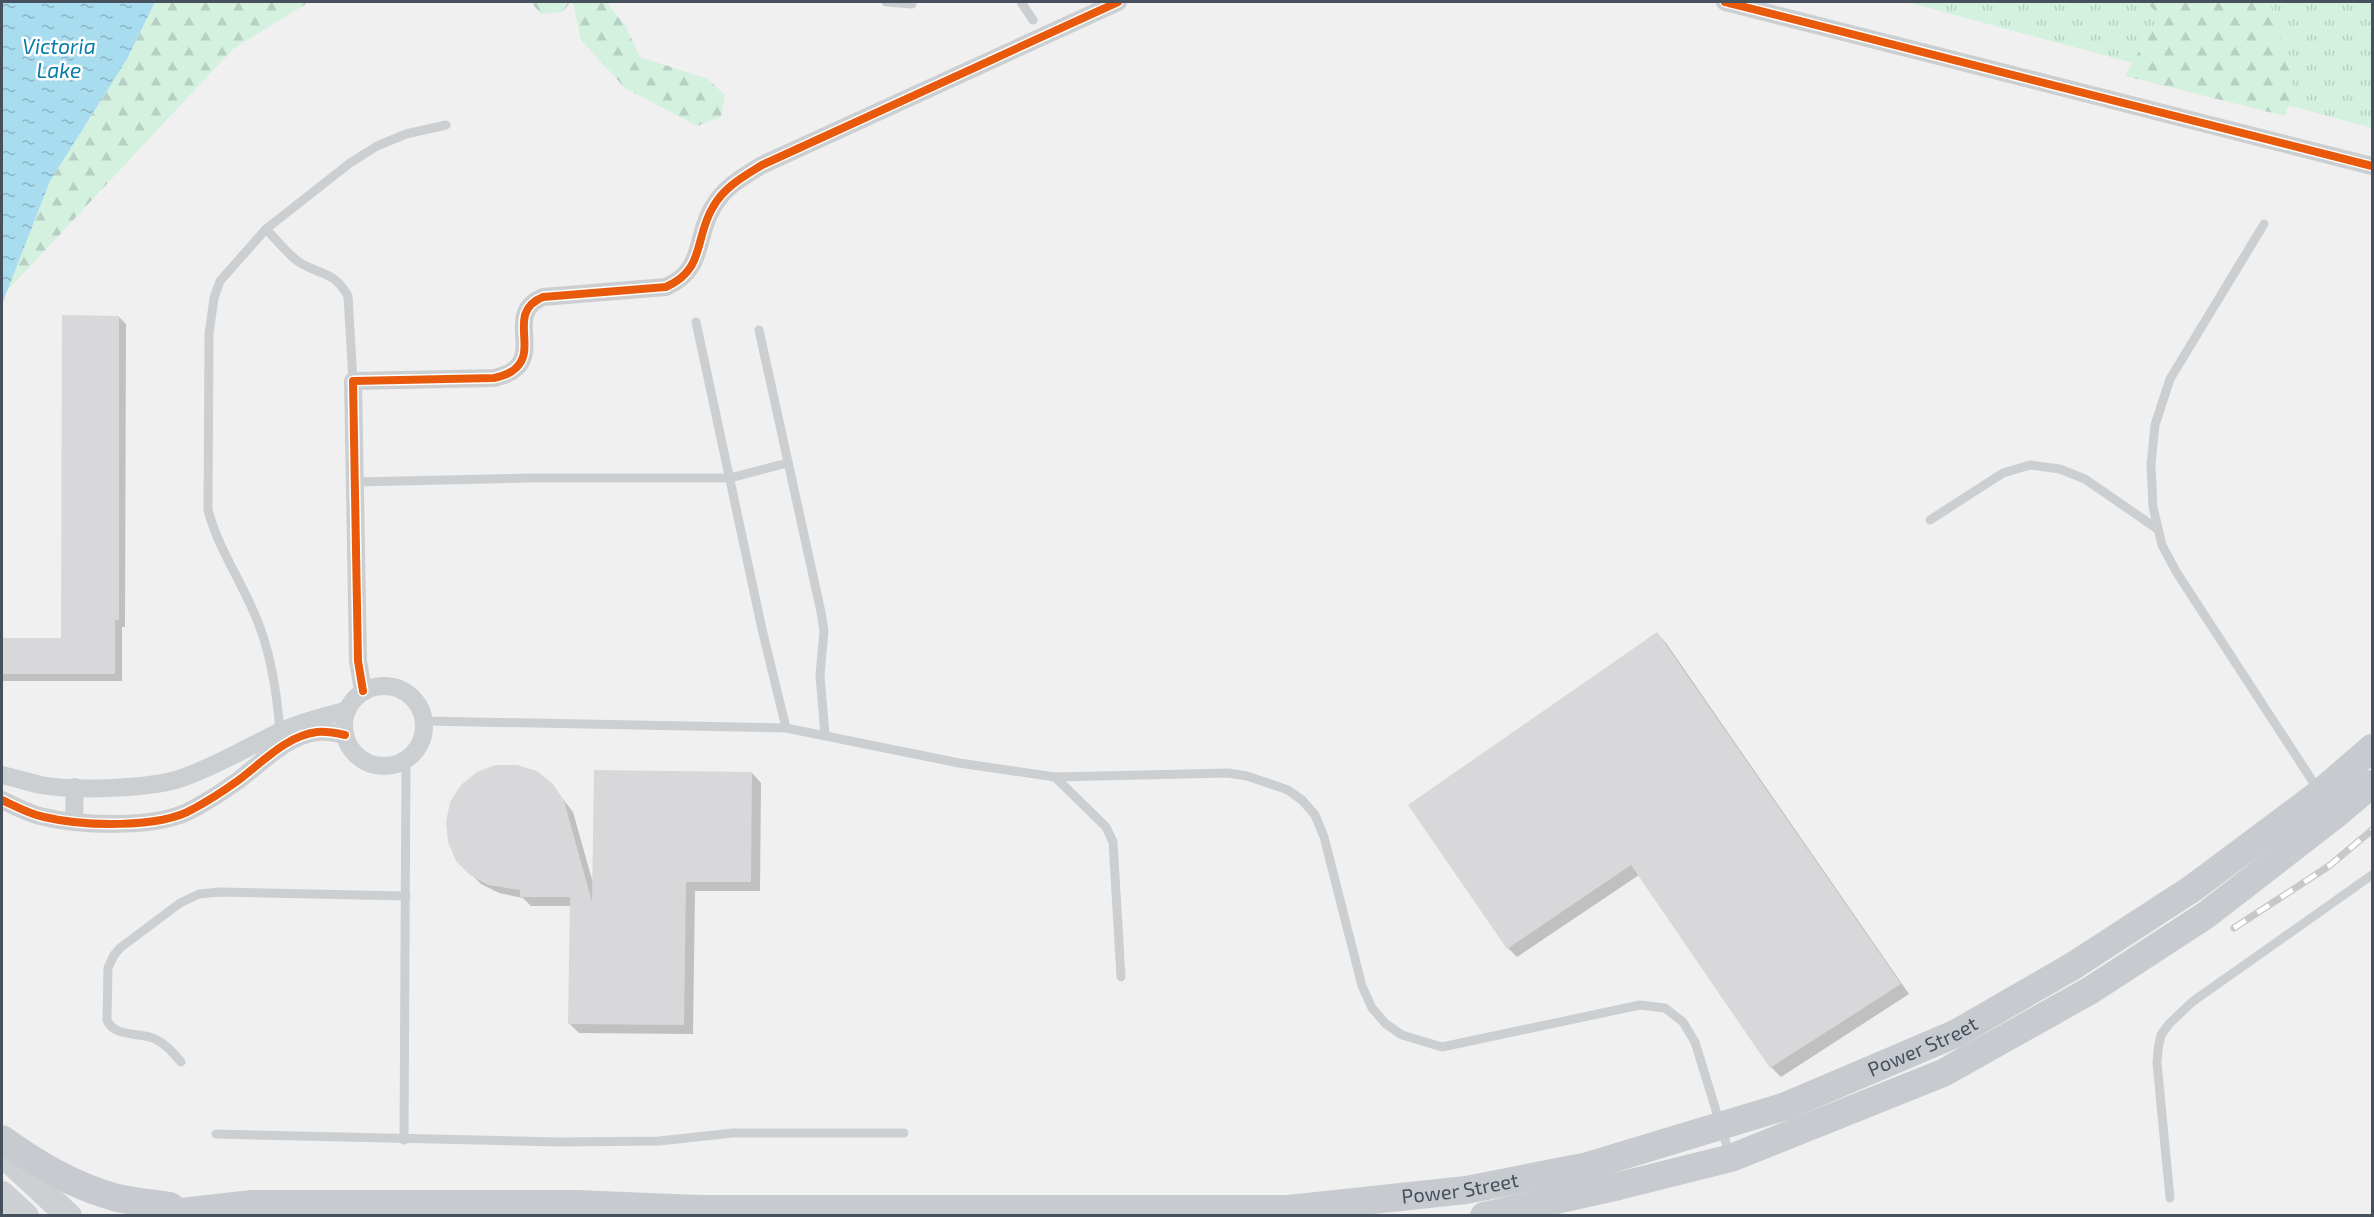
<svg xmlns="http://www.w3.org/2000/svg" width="2374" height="1217" viewBox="0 0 2374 1217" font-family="'Exo 2',sans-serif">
<defs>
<pattern id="grass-tufts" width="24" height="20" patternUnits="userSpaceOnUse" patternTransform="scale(1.5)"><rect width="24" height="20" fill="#d4f1e0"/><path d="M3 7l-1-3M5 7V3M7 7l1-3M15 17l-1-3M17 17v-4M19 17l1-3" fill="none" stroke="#b7d0c3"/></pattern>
<pattern id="forest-firs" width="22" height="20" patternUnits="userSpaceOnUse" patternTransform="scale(1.5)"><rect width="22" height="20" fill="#d4f1e0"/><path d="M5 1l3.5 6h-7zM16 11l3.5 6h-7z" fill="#b7d0c3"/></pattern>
<pattern id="water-ripples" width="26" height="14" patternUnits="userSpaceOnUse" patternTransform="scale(1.5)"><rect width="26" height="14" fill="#a8dcef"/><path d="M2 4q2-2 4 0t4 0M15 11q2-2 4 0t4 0" fill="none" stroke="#8bb5c5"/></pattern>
</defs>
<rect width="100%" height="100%" fill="#f1f0f0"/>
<polygon fill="url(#grass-tufts)" points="1907,2 2372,2 2372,128"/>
<g fill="url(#forest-firs)">
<polygon points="155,2 309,2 233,49 6,292 50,181 127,59"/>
<polygon points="531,2 570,2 563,12 541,14"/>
<polygon points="573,2 606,2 625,25 640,57 708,79 725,95 721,117 697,126 625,88 581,40"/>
<polygon points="2146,2 2270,2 2294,88 2285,116 2125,76 2159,15"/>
</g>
<polygon fill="url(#water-ripples)" points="2,2 155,2 127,59 50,181 2,304"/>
<g fill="#0003">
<polygon points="119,317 126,324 125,627 122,627 122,681 2,681 2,640 63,640"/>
<polygon points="1657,633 1666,643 1909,994 1781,1077 1771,1067 1639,875 1517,957 1508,948"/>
<polygon points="752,773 761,783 760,891 695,891 693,1034 579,1033 569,1023 571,906 531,906 523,898 499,893 481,884 457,860 552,785 573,812 593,883"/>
</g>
<g fill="#d8d8da">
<polygon points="62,315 119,316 119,620 115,620 115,674 2,674 2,638 61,638"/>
<polygon points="1657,632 1901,984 1770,1068 1631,865 1507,949 1408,805"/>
<polygon points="496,765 517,765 537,771 553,784 564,801 592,902 594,770 752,772 751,882 686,882 684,1025 568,1024 570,897 520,897 520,890 488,885 470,875 456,861 448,842 446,822 450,802 461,785 477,772"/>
</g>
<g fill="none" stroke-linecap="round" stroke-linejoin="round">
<g stroke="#cccfd1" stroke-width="9">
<polyline points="886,2 912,4"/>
<polyline points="1021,2 1033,20"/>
<polyline points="2264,224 2170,379 2155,425 2151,464 2153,507 2162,545 2177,573 2319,791"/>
<path d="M 266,229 C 276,239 287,254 299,262 C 321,276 333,270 348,296 L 353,381"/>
<polyline points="696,322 762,629 786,728"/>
<polyline points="759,330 821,612 824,631 820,675 825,735"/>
<polyline points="356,482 528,478 730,478 787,463"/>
<polyline points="1930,520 2003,473 2030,465 2060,469 2085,479 2156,528"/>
<polyline points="425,721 786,728 959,763 1055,777 1228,773 1247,776 1288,790 1302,800 1315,815 1324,837 1362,986 1372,1008 1386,1024 1402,1035 1442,1047 1640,1005 1665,1008 1683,1022 1695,1042 1730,1156"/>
<path d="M 280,732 C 277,693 271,651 255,615 C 240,579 218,548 208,510 L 209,334 L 214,298 L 220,281 L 266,229 L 350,163 L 377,146 L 406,134 L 446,125"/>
<polyline points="1055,777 1106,827 1113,842 1121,977"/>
<path d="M 181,1062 C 173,1053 166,1044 155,1039 C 141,1032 114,1038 107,1020 L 108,968 L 114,955 L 120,948 L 180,903 L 199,894 L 220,892 L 406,896"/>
<polyline points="216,1134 559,1142 659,1141 733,1133 904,1133"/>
<polyline points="404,1140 406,760"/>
<polyline points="2170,1198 2157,1063 2158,1049 2161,1035 2169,1024 2192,1002 2372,875"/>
</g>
<g stroke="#cccfd1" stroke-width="18">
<polyline points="1725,2 2372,166"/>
<circle cx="384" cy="726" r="40"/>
<path d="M 363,691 L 358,661 L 353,381 L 494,378 C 502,376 510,374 516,368 C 538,348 506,312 543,297 L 666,287 C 706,269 694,238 713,207 C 724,187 743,177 762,165 L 1118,2"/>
<path d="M 2,775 C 15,778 28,782 41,785 C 76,791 150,789 182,778 C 216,766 246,748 277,733 C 299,722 324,717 347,710"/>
<path d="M 2,800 C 15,806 29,814 44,817 C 82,826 159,829 193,809 C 208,801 222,792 236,782 C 261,764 285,736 317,732 C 327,731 336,733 345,735"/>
<polyline points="74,821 75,787"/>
</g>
<g stroke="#cdd0d3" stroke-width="26">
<polyline points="2,1154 69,1216"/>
<polyline points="2,1194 26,1216"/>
</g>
<g stroke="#c7cbcf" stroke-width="28">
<path d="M 2,1139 C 35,1163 74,1186 114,1197 C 132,1202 152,1203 170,1206"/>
<path id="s1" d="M 146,1216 L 252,1204 L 576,1204 L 698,1209 L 1289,1209 L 1466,1190 L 1588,1166 L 1786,1106 L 1955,1034 L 2073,966 L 2193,888 L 2320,793 L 2372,748"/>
<polyline points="1484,1216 1619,1186 1731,1158 1943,1073 2091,990 2206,915 2335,815 2372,784"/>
</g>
<defs>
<polyline id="rail" points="2234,928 2329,866 2372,830"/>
</defs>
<use href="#rail" stroke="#c6c8ca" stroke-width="7"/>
<use href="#rail" stroke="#fff" stroke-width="4.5" stroke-dasharray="14" stroke-linecap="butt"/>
<defs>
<g id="cycleway">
<polyline points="1725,2 2372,166"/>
<path d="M 363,691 L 358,661 L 353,381 L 494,378 C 502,376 510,374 516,368 C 538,348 506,312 543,297 L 666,287 C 706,269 694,238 713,207 C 724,187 743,177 762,165 L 1118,2"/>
<path d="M 2,800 C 15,806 29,814 44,817 C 82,826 159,829 193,809 C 208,801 222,792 236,782 C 261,764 285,736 317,732 C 327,731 336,733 345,735"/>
</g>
</defs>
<use href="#cycleway" stroke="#fff" stroke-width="11"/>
<use href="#cycleway" stroke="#e8590c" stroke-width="8"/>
</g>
<g text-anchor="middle" stroke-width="5" stroke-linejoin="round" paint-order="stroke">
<g font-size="20" fill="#46515d" stroke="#fff">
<text dy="7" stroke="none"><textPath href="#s1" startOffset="1802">Power Street</textPath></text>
<text dy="7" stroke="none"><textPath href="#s1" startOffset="1316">Power Street</textPath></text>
</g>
<g font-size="21" font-style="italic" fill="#087da8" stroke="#fff">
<text x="59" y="54">Victoria<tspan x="59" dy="24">Lake</tspan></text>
</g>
</g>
<rect width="2374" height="1217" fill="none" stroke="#46515d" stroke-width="6"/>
</svg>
